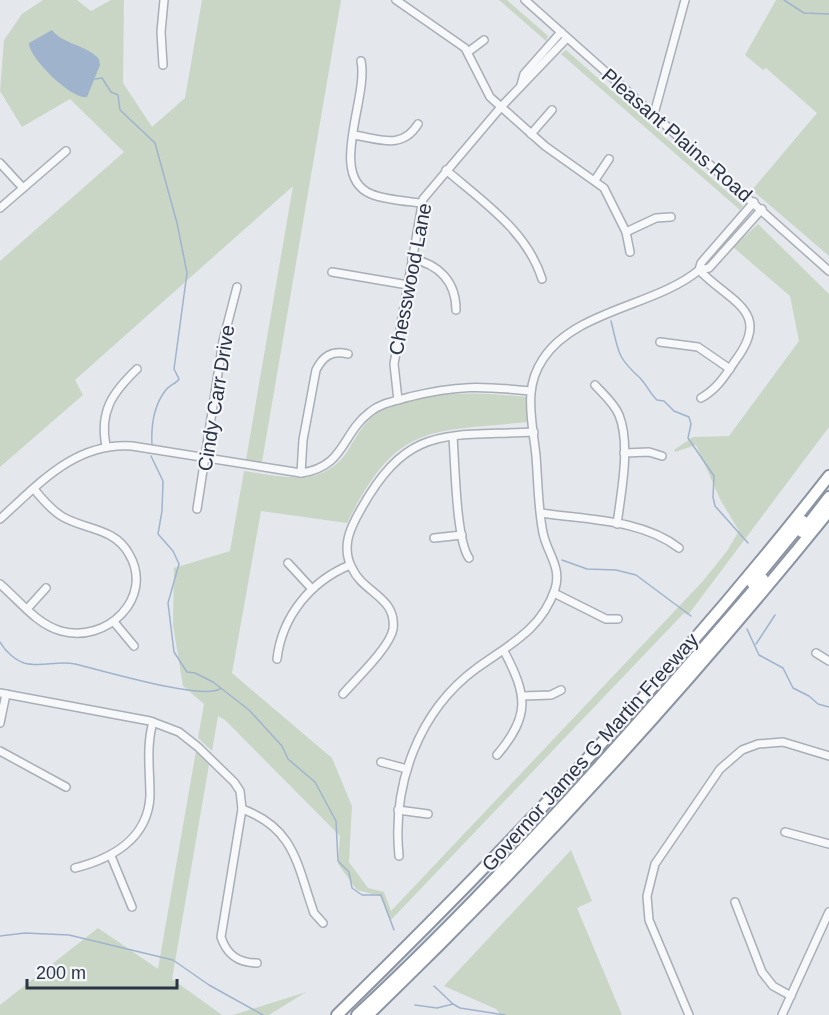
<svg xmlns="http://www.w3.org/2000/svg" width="829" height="1015" viewBox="0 0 829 1015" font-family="Arial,sans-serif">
<rect width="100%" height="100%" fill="#e4e7ec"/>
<g fill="#c9d6c5">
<polygon points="43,0 77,0 91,11 111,0 124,0 123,83 152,127 185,98 202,0 341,0 262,462 246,460 293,186 75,380 83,395 0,467 0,261 124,152 70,99 22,127 0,91 4,40 22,14"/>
<polygon points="499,0 507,0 548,36 546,41"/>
<polygon points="776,0 829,0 829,256 752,190 817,113 766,68 763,70 745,55"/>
<polygon points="566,50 743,206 740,210 561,54"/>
<path d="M 758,224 L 829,294 L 829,427 L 688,615 L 684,613 L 390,921 L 380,896 L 357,890 L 338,864 L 340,836 L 225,720 L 218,716 L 212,751 L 198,738 L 204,704 L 183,686 L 173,625 L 174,568 L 230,551 L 244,471 C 284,477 326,489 350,447 C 358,434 365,420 379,412 C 424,389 478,392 527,397 L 528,422 C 427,432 397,423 347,523 L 261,511 L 232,673 L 332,758 L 352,806 L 349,862 L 368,888 L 384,892 L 391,911 L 703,581 L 727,551 L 739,531 L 721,501 L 696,445 L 675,452 L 674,450 L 693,437 L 729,436 L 799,341 L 790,296 L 733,247 Z"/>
<polygon points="196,751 209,765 172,979 222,1015 0,1015 0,1005 98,928 158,969"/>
<polygon points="571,850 592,901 577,908 622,1015 501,1015 496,1009 444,986"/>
<polygon points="306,992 269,1015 233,1015"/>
</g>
<path fill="#9fb4cc" d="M 52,30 C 64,45 85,44 99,59 L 100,65 L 87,97 C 71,100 28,56 29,43 Z"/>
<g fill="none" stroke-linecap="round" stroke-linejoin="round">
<g stroke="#9fb4cc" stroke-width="1.5">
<polyline points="784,0 804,13 829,14"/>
<path d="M 95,79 L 102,78 L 111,92 L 118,95 L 120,110 L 155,143 L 177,223 L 187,273 L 174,369 L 179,379 C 176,384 169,385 165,391 C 153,407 151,426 152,445"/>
<path d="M 611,321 C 619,352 616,356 640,378 C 647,385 650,394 657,400 L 664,401 L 674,411 L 689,417 L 691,424 L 688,438 L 714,476 L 713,497 L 715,506 L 748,543"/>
<polyline points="151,456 163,481 162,511 158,534 173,551 179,564 168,603 174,652 187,672 195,673 213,682 249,710 282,746 288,759 315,782 336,821 338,861 349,872 352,888 362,895 381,895 394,930"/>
<polyline points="562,560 587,569 616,570 636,575 691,616"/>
<polyline points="747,629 759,655 783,668 793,688 809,696 818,704 829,707"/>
<path d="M 0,642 C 5,651 15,660 24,663 C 41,668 58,660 75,664 C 101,670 201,700 220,689"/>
<polyline points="756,644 775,615"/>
<polyline points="0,936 25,933 69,935 173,960 209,985 263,1015"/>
<polyline points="434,986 453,1004"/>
<polyline points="415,1005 437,1008 453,1004 460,1008 505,1015"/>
</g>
<defs>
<g id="minor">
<polyline points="396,0 465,48 490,97 545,146 604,188 626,232 630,252"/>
<polyline points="525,0 829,271"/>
<polyline points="468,52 484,40"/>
<path d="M 361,61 C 369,97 327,176 371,194 C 386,200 405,201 421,203"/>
<polyline points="163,65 161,32 164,0"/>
<polyline points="521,85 524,74 561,32"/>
<polyline points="654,114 685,0"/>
<polyline points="531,134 552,110"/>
<path d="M 354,135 C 380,139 402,150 418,124"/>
<polyline points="0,163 23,188"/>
<path d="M 446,170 C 483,202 527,231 542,279"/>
<polyline points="595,180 609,159"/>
<polyline points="754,202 701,263 699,270 709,268 762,209"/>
<polyline points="0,208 66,151"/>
<polyline points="626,232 656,218 671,217"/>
<path d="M 412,259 C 439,264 456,282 456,310"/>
<polyline points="332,272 408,285"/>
<polyline points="660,342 698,347 730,369"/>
<path d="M 595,385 C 603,394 614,403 619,415 C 631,445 621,493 617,524"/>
<polyline points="398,400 394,364 423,199 501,107 567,38"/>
<path d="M 453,437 C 455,462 456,540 469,558"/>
<path d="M 106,446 C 99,411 113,392 137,369"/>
<polyline points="624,453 649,452 662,456"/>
<path d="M 301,473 L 303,440 L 316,370 C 323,356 332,350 348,354"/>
<polyline points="197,509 223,341 237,287"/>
<path d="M 541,513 C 587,520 641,519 679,548"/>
<path d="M 0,519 C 39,484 75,442 132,446 L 301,473 C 345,467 341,434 370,412 C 381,403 395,401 409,397 C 458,385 481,386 531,391"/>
<polyline points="434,538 462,535"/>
<polyline points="288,563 312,589"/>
<path d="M 0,584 C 19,600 36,624 61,631 C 106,644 155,598 129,554 C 115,528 86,530 63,517 C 51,510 42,499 34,489"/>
<polyline points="554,593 606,619 618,619"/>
<polyline points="27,609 46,588"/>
<polyline points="114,622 134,646"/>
<polyline points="816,653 829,661"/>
<path d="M 277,659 C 282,616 311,581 350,565"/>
<path d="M 0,693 L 150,721 L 179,732 L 198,747 L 234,782 L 240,791 L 242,809 L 221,937 C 227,955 238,963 257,963"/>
<path d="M 343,694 C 356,679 390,647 393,629 C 397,597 363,593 352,568 C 341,547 350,528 361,509 C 409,423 447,437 534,432"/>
<polyline points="523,696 551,695 561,690"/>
<polyline points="0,723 6,694"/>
<polyline points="0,751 66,787"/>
<path d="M 497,755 C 531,715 527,695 504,651"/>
<polyline points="381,762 407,769"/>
<path d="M 242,809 C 295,828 297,865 314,913 L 323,923"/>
<polyline points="398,810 428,814"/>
<polyline points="785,832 829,844"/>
<polyline points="111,856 132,907"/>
<path d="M 399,856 C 392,785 418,711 477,668 C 509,645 542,629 555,589 C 562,567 547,553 543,533 C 538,508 538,481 536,456 C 534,436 529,413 531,393 C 532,381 537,368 543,359 C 575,310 656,306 699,270 C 731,303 773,311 735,361 C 725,376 717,389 701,398"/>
<path d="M 75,868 C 111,859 148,839 150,796 C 150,771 146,746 153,722"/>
<polyline points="735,902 762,972 773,986 791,996"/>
<polyline points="689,1015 649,920 647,896 655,864 720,769 742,750 758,744 783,742 829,756"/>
<polyline points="782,1015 829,912"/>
</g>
<g id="highway">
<polyline points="802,532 829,497"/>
<polyline points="752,583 803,521"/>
<path d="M 337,1015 C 511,845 679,668 829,476"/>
<path d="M 357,1015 C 502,880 634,729 763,579"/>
<path d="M 368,1015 C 532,857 686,688 829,511"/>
</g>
</defs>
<use href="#minor" stroke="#a9aeb7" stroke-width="10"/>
<use href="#highway" stroke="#8b94a3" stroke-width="14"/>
<use href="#minor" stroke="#f7f8fa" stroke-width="7"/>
<use href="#highway" stroke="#fff" stroke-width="10"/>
</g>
<g text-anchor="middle" stroke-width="4.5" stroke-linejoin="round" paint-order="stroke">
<g font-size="20" fill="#2b3445" stroke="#f4f6f9">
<text transform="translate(677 135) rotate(41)" y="7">Pleasant Plains Road</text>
<text transform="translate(410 279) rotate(-79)" y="7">Chesswood Lane</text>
<text transform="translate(216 398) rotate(-81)" y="7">Cindy Carr Drive</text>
<text transform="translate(590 752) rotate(-48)" y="7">Governor James G Martin Freeway</text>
</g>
</g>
<path d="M27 979v9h150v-9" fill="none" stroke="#2b3445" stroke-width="3"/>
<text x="36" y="979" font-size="18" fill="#2b3445" stroke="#f4f6f9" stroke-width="4.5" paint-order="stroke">200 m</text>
</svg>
